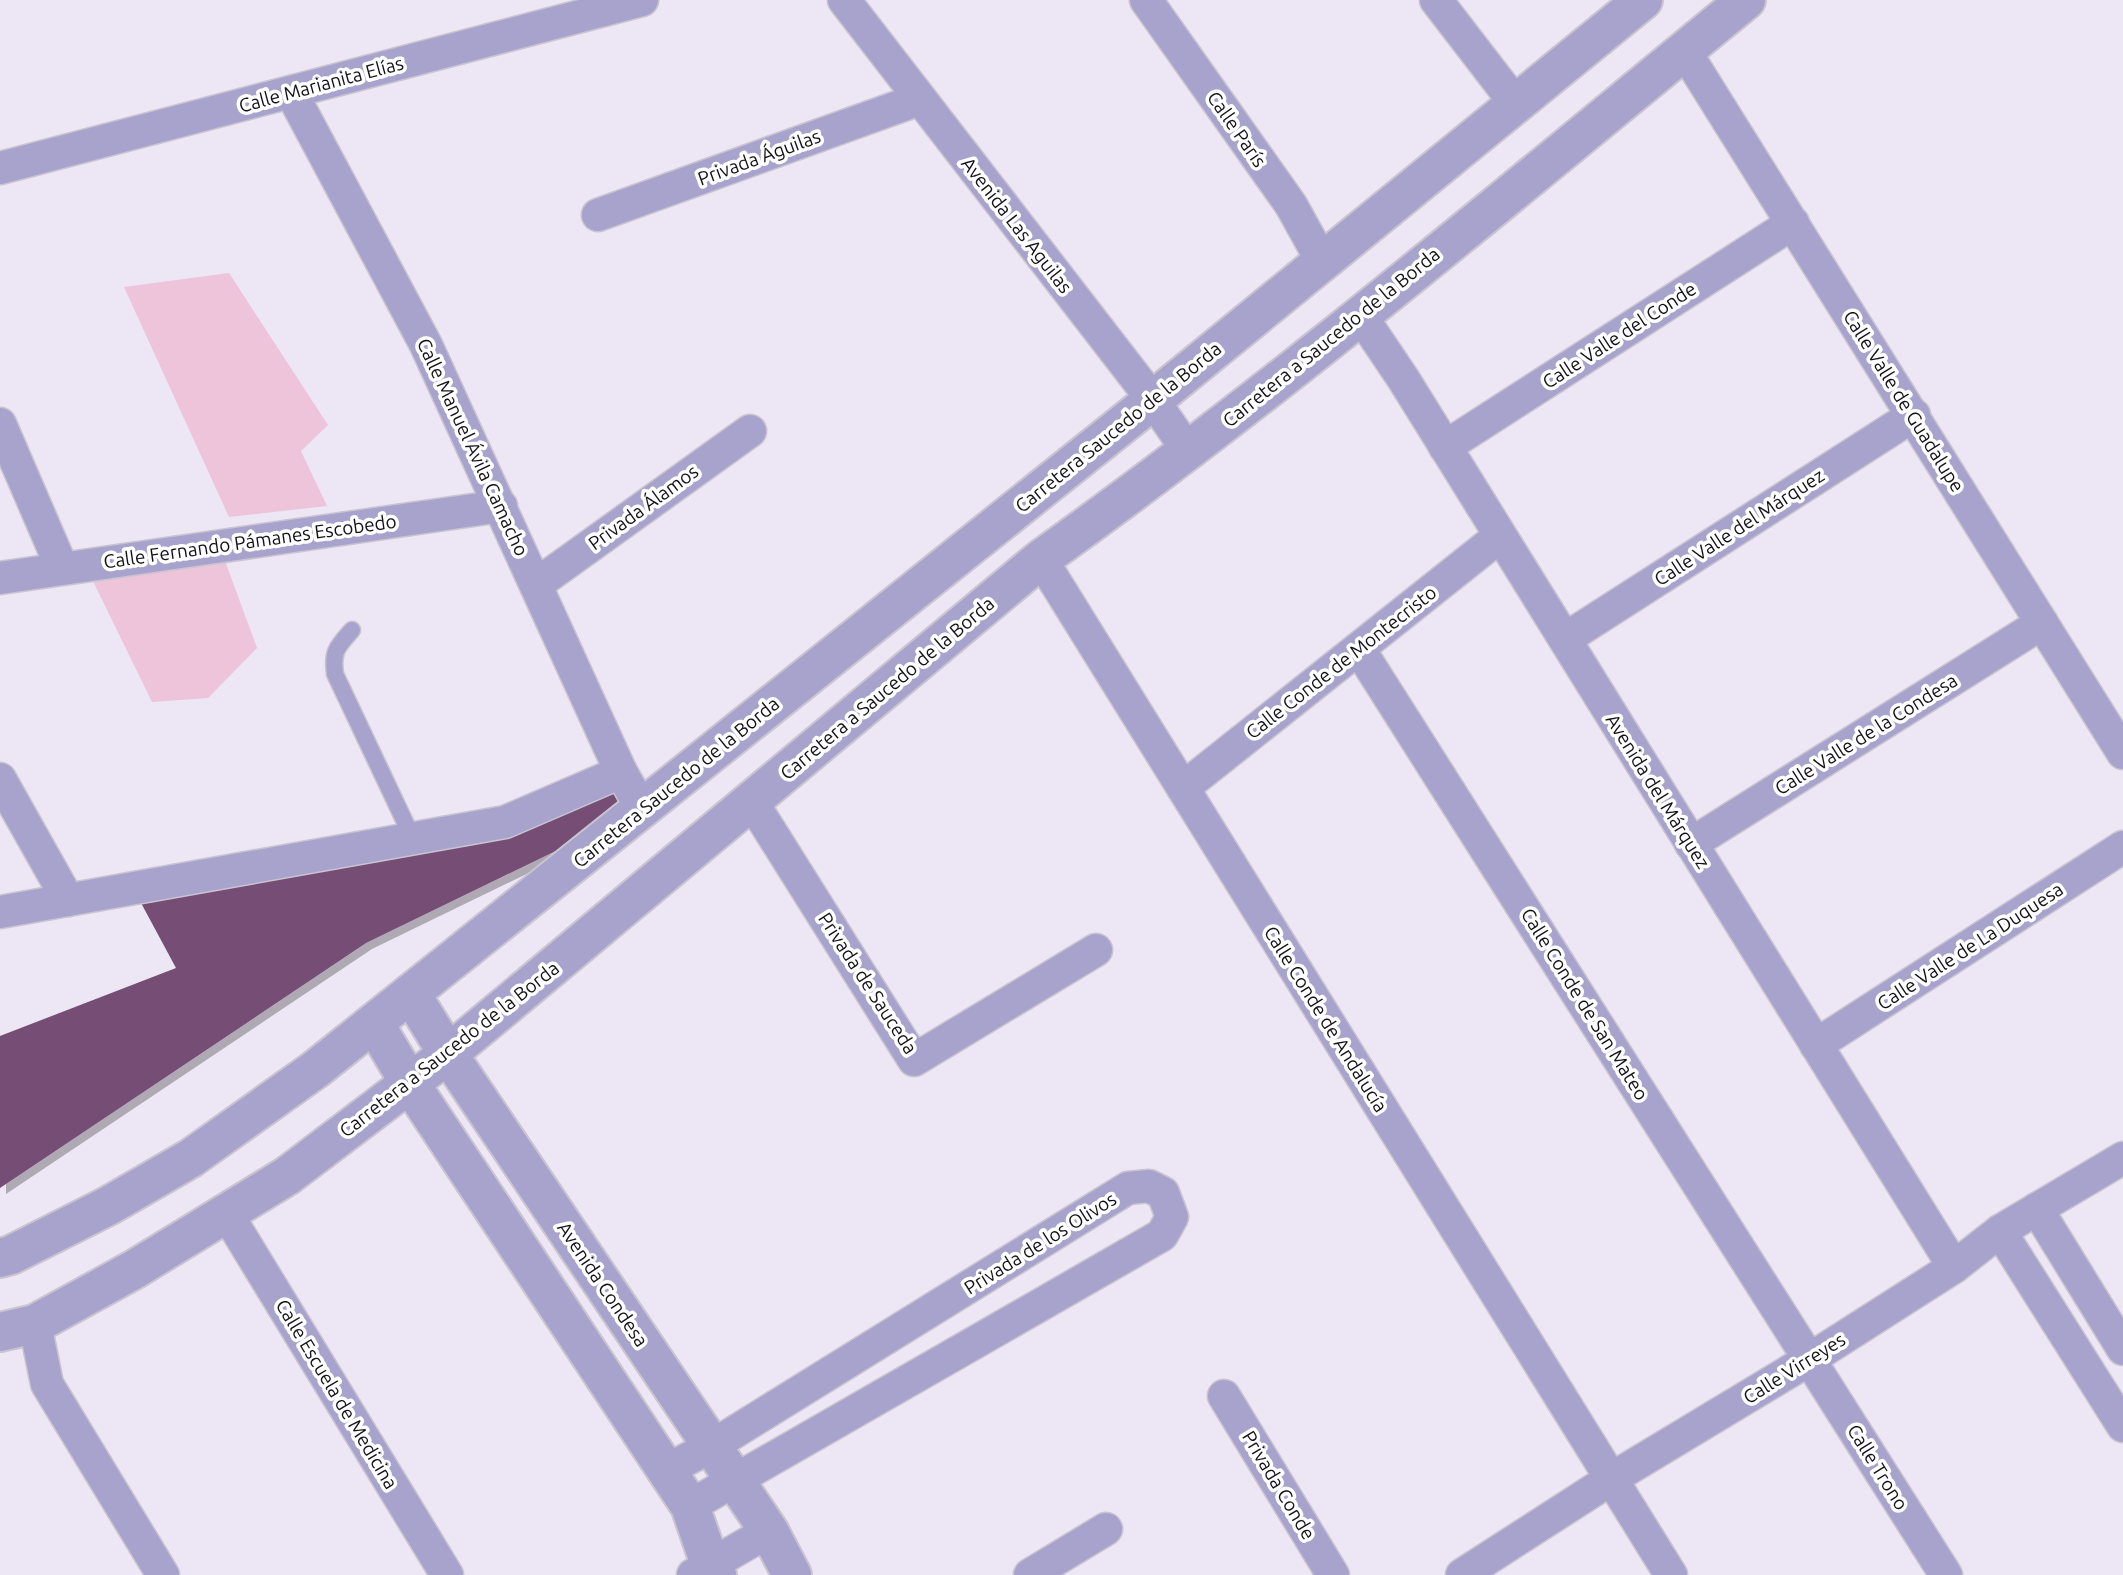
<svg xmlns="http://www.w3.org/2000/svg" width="2123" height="1575" viewBox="0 0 2123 1575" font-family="Ubuntu,sans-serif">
<defs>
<filter id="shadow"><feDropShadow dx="6" dy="6" stdDeviation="0" flood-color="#0004"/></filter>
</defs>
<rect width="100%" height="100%" fill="#ede6f4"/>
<g fill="#edc4da">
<polygon points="229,273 328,425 301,451 327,506 229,517 124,287"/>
<polygon points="225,561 257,648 208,698 152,702 90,575"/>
</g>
<polygon fill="#744e74" filter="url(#shadow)" points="621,772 642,809 366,943 0,1188 0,1036 176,968 133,888 413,839"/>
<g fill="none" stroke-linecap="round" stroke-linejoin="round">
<defs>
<path id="service" d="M 352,630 C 337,647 332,651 335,674 L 413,839"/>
<g id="minor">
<polyline points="844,0 1153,400 1188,451"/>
<polyline points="1146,0 1291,205 1322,261"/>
<polyline points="1436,0 1516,104"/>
<polyline points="1684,50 2123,753"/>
<polyline points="291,92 426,345 621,772 642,809"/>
<polyline points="0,168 642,0"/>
<polyline points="598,215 920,99"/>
<polyline points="1361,316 1404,380 1954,1267"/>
<polyline points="0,424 62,568"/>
<polyline points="1445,447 1793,223"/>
<polyline points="1041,559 1671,1575"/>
<polyline points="0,578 501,506"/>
<polyline points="537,584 750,431"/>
<polyline points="1565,639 1914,415"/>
<polyline points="1359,649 1946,1575"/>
<polyline points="0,779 68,900"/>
<polyline points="1183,788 1500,536"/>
<polyline points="752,802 914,1060 1096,950"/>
<polyline points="1691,844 2042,623"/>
<polyline points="0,912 505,822 621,772"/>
<polyline points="1816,1045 2123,847"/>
<polyline points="2037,1209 2123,1349"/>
<polyline points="227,1214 447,1575"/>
<polyline points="2000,1231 2123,1426"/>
<polyline points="35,1324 47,1384 163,1575"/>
<polyline points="1224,1396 1333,1575"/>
<polyline points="667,1470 712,1446 1128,1188 1149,1186 1163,1193 1172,1217 1162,1235 690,1506"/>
<polyline points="693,1575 769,1531"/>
<polyline points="1030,1575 1106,1529"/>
<polyline points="1462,1575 1611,1479 1810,1359 1954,1267 2000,1231 2123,1158"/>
</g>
<g id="tertiary">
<polyline points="411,994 448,1054 769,1531 792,1575"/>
<polyline points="374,1023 409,1082 690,1506 710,1564 717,1575"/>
<polyline points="0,1258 11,1255 108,1206 191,1158 316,1069 1153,400 1643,0"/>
<path d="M 0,1332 L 35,1324 L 135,1269 L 287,1176 L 448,1054 L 1041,559 C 1285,385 1514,190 1746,0"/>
</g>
</defs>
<use href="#service" stroke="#cac4d0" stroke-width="19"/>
<use href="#minor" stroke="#cac4d0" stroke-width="35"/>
<use href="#tertiary" stroke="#cac4d0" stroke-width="42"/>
<use href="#service" stroke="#a7a3cd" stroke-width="16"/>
<use href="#minor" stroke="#a7a3cd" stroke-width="32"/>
<use href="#tertiary" stroke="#a7a3cd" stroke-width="38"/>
</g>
<g text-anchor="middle" stroke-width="7" stroke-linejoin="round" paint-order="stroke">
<g font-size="19" fill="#131116" stroke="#fff">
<text transform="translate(321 84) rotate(-15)" y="7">Calle Marianita Elías</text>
<text transform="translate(1237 129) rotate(55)" y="7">Calle París</text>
<text transform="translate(759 157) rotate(-20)" y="7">Privada Águilas</text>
<text transform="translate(1017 225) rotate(52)" y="7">Avenida Las Aguilas</text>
<text transform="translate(1619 335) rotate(-33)" y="7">Calle Valle del Conde</text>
<text transform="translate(1331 337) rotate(-39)" y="7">Carretera a Saucedo de la Borda</text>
<text transform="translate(1904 401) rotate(58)" y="7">Calle Valle de Guadalupe</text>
<text transform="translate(1118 427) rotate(-39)" y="7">Carretera Saucedo de la Borda</text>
<text transform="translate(473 447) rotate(65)" y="7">Calle Manuel Ávila Camacho</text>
<text transform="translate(643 507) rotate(-36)" y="7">Privada Álamos</text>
<text transform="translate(1739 527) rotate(-33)" y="7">Calle Valle del Márquez</text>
<text transform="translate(250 541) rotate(-8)" y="7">Calle Fernando Pámanes Escobedo</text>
<text transform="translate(1341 662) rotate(-38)" y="7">Calle Conde de Montecristo</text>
<text transform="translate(887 688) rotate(-40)" y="7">Carretera a Saucedo de la Borda</text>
<text transform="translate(1866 734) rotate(-32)" y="7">Calle Valle de la Condesa</text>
<text transform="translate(676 782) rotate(-39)" y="7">Carretera Saucedo de la Borda</text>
<text transform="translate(1658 791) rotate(58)" y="7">Avenida del Márquez</text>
<text transform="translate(1970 946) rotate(-33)" y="7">Calle Valle de La Duquesa</text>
<text transform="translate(868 983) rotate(57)" y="7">Privada de Sauceda</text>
<text transform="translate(1585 1004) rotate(58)" y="7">Calle Conde de San Mateo</text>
<text transform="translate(1326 1019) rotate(58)" y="7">Calle Conde de Andalucía</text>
<text transform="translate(449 1049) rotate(-38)" y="7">Carretera a Saucedo de la Borda</text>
<text transform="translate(1040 1243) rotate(-32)" y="7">Privada de los Olivos</text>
<text transform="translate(603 1284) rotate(56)" y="7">Avenida Condesa</text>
<text transform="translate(1794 1368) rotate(-32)" y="7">Calle Virreyes</text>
<text transform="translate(337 1394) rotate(59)" y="7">Calle Escuela de Medicina</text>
<text transform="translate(1878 1467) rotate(58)" y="7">Calle Trono</text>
<text transform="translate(1279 1485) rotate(59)" y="7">Privada Conde</text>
</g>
</g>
</svg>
